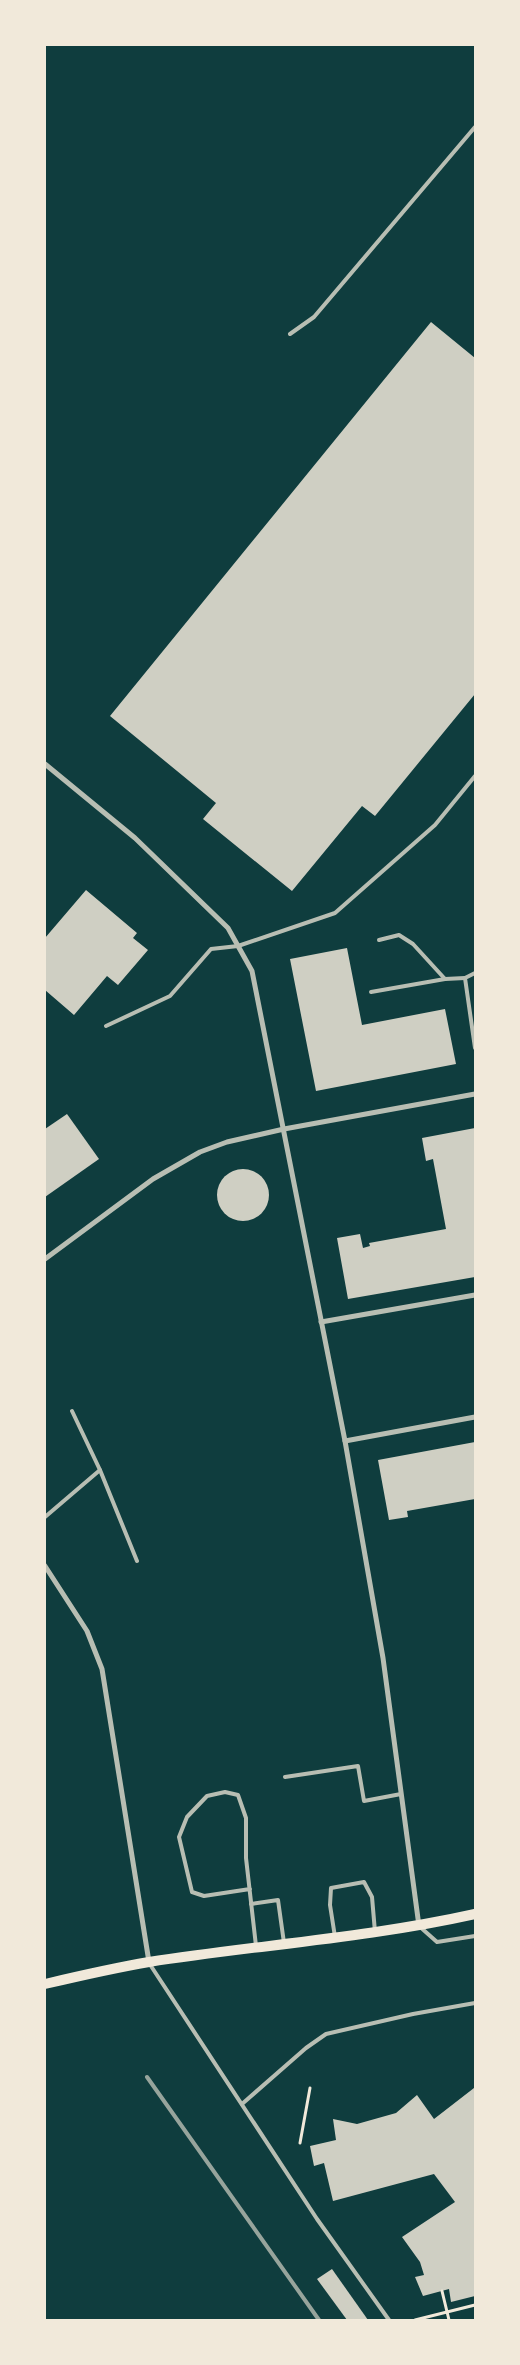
<svg xmlns="http://www.w3.org/2000/svg" width="520" height="2365" font-family="'Source Serif 4',serif">
	<style>
		.building { fill: #cfcfc3 }
		.lines { fill: none; stroke-linecap: round; stroke-linejoin: round }
		.path { stroke: #f1e9da; stroke-width: 3 }
		.service { stroke: #b8beb3; stroke-width: 4 }
		.minor { stroke: #b8beb3; stroke-width: 5 }
		.secondary { stroke: #f1e9da; stroke-width: 10 }
		.rail { stroke: #97a49c; stroke-width: 4 }
	</style>
	<rect width="100%" height="100%" fill="#0f3d3e"/>
	<g class="building">
		<path d="M 431,322 L 475,358 L 475,694 L 375,816 L 362,806 L 292,891 L 203,819 L 216,803 L 110,716 Z"/>
		<path d="M 86,890 L 137,933 L 133,938 L 148,950 L 118,985 L 107,976 L 74,1015 L 45,990 L 45,938 Z"/>
		<path d="M 347,948 L 362,1025 L 445,1009 L 456,1064 L 316,1091 L 290,959 Z"/>
		<path d="M 67,1114 L 99,1159 L 45,1197 L 45,1129 Z"/>
		<path d="M 475,1128 L 475,1277 L 348,1299 L 337,1238 L 360,1234 L 363,1248 L 370,1246 L 369,1243 L 446,1229 L 433,1159 L 426,1161 L 422,1138 Z"/>
		<circle cx="243" cy="1195" r="26"/>
		<path d="M 475,1442 L 475,1499 L 407,1511 L 408,1517 L 389,1520 L 378,1460 Z"/>
		<path d="M 474,2088 L 475,2296 L 451,2302 L 449,2289 L 423,2296 L 415,2277 L 424,2275 L 420,2262 L 402,2237 L 455,2202 L 434,2174 L 333,2201 L 324,2163 L 314,2166 L 310,2146 L 336,2140 L 333,2119 L 357,2124 L 396,2113 L 417,2095 L 434,2119 Z"/>
		<path d="M 332,2269 L 368,2320 L 347,2320 L 317,2279 Z"/>
	</g>
	<g class="lines">
		<g class="path">
			<path d="M 300,2143 L 310,2088"/>
			<path d="M 442,2291 L 449,2320"/>
			<path d="M 415,2320 L 475,2305"/>
		</g>
		<g class="service">
			<path d="M 290,334 L 314,317 L 475,127"/>
			<path d="M 379,940 L 399,935 L 413,944 L 445,979 L 465,978"/>
			<path d="M 475,973 L 465,978 L 475,1048"/>
			<path d="M 371,992 L 445,979"/>
			<path d="M 106,1026 L 170,996 L 211,949 L 238,946 L 335,913 L 435,825 L 475,776"/>
			<path d="M 72,1411 L 100,1470 L 137,1561"/>
			<path d="M 45,1517 L 100,1470"/>
			<path d="M 285,1777 L 358,1766 L 364,1801 L 401,1794"/>
			<path d="M 250,1889 L 204,1896 L 192,1892 L 179,1837 L 187,1817 L 207,1796 L 225,1792 L 238,1795 L 246,1818 L 246,1858 L 256,1946"/>
			<path d="M 251,1904 L 278,1900 L 284,1943"/>
			<path d="M 419,1926 L 437,1942 L 475,1936"/>
			<path d="M 335,1937 L 330,1905 L 331,1888 L 364,1882 L 372,1897 L 375,1932"/>
			<path d="M 149,1963 L 317,2219 L 389,2320"/>
			<path d="M 242,2104 L 306,2048 L 326,2034 L 413,2014 L 475,2003"/>
		</g>
		<g class="minor">
			<path d="M 45,764 L 135,838 L 228,928 L 252,971 L 345,1441 L 383,1658 L 419,1926"/>
			<path d="M 45,1259 L 153,1179 L 200,1152 L 227,1142 L 284,1129 L 475,1094"/>
			<path d="M 321,1322 L 475,1295"/>
			<path d="M 345,1441 L 475,1417"/>
			<path d="M 45,1566 L 87,1631 L 102,1669 L 149,1962"/>
		</g>
		<path class="secondary" d="M 45,1984 C 79,1976 114,1968 149,1962 C 258,1945 367,1938 475,1914"/>
		<path class="rail" d="M 147,2077 L 319,2320"/>
	</g>
	<rect width="520" height="2365" fill="none" stroke="#f1e9da" stroke-width="92"/>
</svg>
